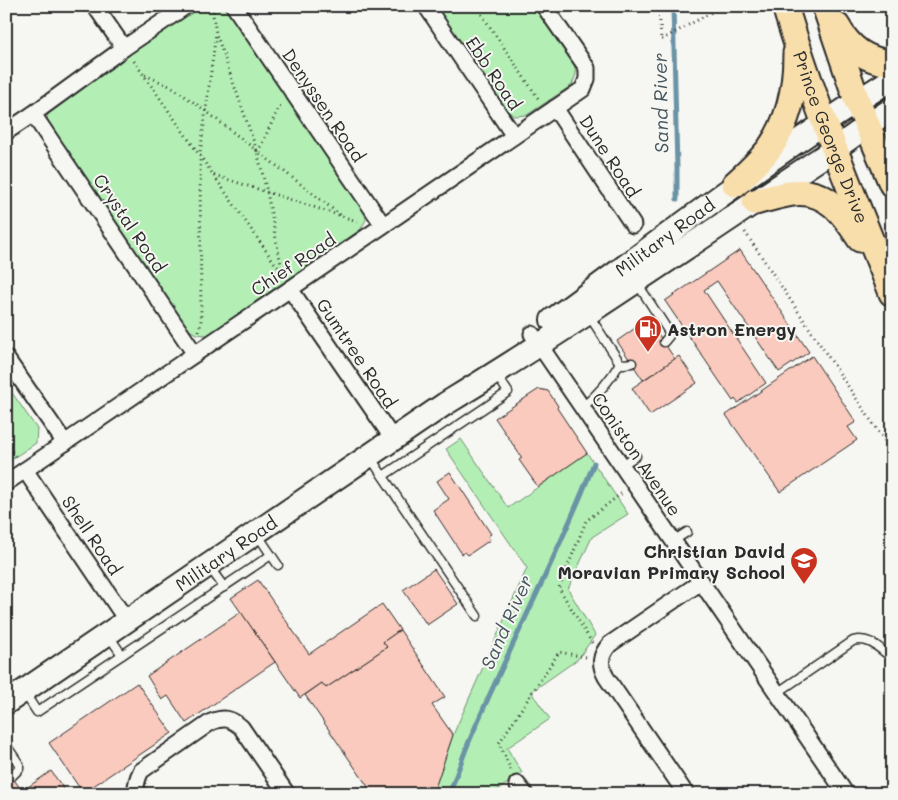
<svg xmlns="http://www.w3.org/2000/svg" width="898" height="800" font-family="Mali,sans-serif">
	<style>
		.green { fill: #b3efb4; stroke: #6f8d70 }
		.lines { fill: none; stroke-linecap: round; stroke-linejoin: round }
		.stream { stroke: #6b93a6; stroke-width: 5 }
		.building { fill: #f9cabd; stroke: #2b2b2b }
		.lane-casing { stroke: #2b2b2b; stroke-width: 11 }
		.street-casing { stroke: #2b2b2b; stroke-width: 19 }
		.secondary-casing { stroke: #2b2b2b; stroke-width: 26 }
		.primary-casing { stroke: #2b2b2b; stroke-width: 29 }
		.path { stroke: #2b2b2b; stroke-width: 3; stroke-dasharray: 1 4; stroke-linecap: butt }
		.lane { stroke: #f6f6f2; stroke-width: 8 }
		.street { stroke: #f6f6f2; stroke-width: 15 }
		.secondary { stroke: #f6f6f2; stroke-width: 22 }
		.primary { stroke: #f8deab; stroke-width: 25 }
		.labels { text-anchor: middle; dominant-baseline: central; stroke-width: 4; stroke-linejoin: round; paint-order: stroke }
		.street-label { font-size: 18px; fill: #2b2b2b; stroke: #f6f6f2 }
		.poi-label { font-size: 18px; font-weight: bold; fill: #2b2b2b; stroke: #f6f6f2; text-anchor: start }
		.water-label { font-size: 19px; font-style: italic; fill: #46565e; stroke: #f6f6f2 }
	</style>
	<rect width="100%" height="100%" fill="#f6f6f2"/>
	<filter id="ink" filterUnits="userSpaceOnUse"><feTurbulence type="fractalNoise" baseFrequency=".02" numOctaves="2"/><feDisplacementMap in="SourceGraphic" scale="10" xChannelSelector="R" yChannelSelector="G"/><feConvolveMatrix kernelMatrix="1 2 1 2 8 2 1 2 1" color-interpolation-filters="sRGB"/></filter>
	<g filter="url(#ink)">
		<g class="green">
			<path d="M 198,6 L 224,6 L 226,7 L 364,209 L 366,220 L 360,230 L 207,335 L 196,334 L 186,328 L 50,128 L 47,117 L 52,107 Z"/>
			<path d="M 434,6 L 535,6 L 574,63 L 576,74 L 572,85 L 527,115 L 514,116 L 502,107 Z"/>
			<path d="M 6,384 L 37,429 L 36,443 L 6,463 Z"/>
			<path d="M 461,439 L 508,508 L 587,453 L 628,514 L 592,537 L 568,589 L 595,635 L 578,659 L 531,692 L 550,719 L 507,748 L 522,773 L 492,794 L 433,794 L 453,735 L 527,568 L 446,449 Z"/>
		</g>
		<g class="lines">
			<g class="stream">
				<path d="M 673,6 L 677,169 L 677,199"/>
				<path d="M 449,794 C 457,775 463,755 471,737 C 510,645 558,556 594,463"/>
			</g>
		</g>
		<g class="building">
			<path d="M 740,250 L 809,352 L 779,372 L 717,281 L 704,290 L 766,383 L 738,403 L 735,399 L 733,401 L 665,301 Z"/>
			<path d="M 648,319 L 675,359 L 643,380 L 617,341 Z"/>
			<path d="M 679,356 L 697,383 L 650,415 L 632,388 Z"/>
			<path d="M 812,356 L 856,422 L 848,427 L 857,440 L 780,492 L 726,415 Z"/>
			<path d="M 539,389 L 548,391 L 558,406 L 557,408 L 587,453 L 538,487 L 519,460 L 522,458 L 495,418 Z"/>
			<path d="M 450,472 L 491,534 L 488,536 L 490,540 L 468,555 L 465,552 L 462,554 L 433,510 L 449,499 L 437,481 Z"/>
			<path d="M 434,569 L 458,604 L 427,625 L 403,590 Z"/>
			<path d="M 258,580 L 309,654 L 382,604 L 400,630 L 383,642 L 387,647 L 326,688 L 322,683 L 300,698 L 231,598 Z"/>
			<path d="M 241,612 L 275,662 L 186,723 L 168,696 L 162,700 L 147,676 Z"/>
			<path d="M 400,630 L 445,697 L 432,705 L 453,735 L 433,794 L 373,794 L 305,695 L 322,683 L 326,688 L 387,647 L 383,642 Z"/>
			<path d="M 137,683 L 172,733 L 83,793 L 49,743 Z"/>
			<path d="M 6,768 L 22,791 L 18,794 L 6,794 Z"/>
			<path d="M 51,771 L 66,792 L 64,794 L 18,794 Z"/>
		</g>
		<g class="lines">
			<defs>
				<g id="lane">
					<path d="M 637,283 L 669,332 L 669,336 L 664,342"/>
					<path d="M 588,314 L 620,363 L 624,364 L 632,363"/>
					<path d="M 582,408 C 598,394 610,381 620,363"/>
					<path d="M 370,457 L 477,616"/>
					<path d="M 622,465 L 636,456"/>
					<path d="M 383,476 L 508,392 L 496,374"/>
					<path d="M 257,534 L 278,565"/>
					<path d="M 673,541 L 687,532"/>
					<path d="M 210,568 L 224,587"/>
					<path d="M 109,636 L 122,655"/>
					<path d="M 24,692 L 37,712 L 271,555"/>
					<path d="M 777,693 L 853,641 C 869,636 880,649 892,658"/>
					<path d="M 6,745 L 19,764 L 19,769 L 12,776"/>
				</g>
				<g id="street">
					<path d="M 95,6 L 124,48"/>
					<path d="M 234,6 L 383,225"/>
					<path d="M 426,6 L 514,136"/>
					<path d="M 555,108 L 633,225"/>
					<path d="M 33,114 L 195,354"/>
					<path d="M 6,132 L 33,114 L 124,48 L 186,6"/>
					<path d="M 290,289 L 393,439"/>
					<path d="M 532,334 L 846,794"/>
					<path d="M 6,358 L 65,443"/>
					<path d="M 25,470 L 127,621"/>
					<path d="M 6,483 L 583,89 L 587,79 L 587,68 L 544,6"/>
					<path d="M 517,784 L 525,794"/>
					<path d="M 136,794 C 135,785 137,779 141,771 L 211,722 C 224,717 230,718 241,727 L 287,794"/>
					<path d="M 686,794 L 606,677 C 599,664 600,655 610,644 L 701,582"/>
				</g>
				<g id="secondary">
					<path id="s1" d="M 552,320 C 664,238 774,153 892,79"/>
					<path id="s2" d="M 6,703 L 445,404 C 578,323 706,234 836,148 C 855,135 873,121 892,109"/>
				</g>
				<g id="primary">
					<path id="s3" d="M 785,6 C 814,104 854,198 892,293"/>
					<path d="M 825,6 L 857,101 L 892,184"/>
					<path d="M 837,26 C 849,48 866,61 892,63"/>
					<path d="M 735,184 C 747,173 760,161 770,148 C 790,120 796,86 796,53"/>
					<path d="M 755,202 C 767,199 780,195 793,193 C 827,189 844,214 860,239"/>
				</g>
			</defs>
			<use href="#lane" class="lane-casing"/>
			<use href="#street" class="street-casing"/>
			<use href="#secondary" class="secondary-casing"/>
			<use href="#primary" class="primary-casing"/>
			<g class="path">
				<path d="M 214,6 L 213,15 L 216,33 L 257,151 L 267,192 L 282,270"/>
				<path d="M 476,6 L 540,101"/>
				<path d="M 659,6 L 661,40 L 723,6"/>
				<path d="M 134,61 L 283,275"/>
				<path d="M 145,75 L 172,87 L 206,111 L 257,151 L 298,182 L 343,217"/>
				<path d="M 257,151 L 261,146 L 279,107 L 283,105"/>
				<path d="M 214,175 L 360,222"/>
				<path d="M 745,232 L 892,452"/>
				<path d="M 199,331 L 201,322 L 200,155 L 216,33"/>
				<path d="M 6,443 L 17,459"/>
				<path d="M 592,643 L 559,588 L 586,521 L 622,493"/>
				<path d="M 511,770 L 499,743 L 559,652 L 586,657"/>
			</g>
			<use href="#lane" class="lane"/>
			<use href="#street" class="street"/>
			<use href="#secondary" class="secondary"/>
			<use href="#primary" class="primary"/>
		</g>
	</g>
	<defs>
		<symbol id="fuel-pin" viewBox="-11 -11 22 30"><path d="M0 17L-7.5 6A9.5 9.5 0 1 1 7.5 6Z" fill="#c8321e" stroke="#f6f6f2"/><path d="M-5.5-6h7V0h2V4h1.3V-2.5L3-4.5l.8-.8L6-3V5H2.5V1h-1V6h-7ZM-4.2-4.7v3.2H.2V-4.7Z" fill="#fff"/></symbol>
		<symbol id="school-pin" viewBox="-11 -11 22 30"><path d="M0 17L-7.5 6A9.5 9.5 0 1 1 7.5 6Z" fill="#c8321e" stroke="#f6f6f2"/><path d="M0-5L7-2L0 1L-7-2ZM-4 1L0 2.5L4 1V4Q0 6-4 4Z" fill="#fff"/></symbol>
	</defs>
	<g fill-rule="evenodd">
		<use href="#fuel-pin" x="632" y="313" width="32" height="43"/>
		<use href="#school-pin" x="788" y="545" width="32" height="43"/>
	</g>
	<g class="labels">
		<g class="street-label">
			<text transform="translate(494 73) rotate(56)">Ebb Road</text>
			<text transform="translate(324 105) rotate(56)">Denyssen Road</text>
			<text stroke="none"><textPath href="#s3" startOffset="139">Prince George Drive</textPath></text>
			<text transform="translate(610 156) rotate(57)">Dune Road</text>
			<text transform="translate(130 223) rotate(56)">Crystal Road</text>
			<text stroke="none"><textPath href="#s1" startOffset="140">Military Road</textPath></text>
			<text transform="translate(293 264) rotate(-34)">Chief Road</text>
			<text transform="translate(357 353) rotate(56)">Gumtree Road</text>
			<text transform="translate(637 454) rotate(56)">Coniston Avenue</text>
			<text transform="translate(92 535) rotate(56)">Shell Road</text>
			<text stroke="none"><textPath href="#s2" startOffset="266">Military Road</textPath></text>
		</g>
		<g class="poi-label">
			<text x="667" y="329">Astron Energy</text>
			<text x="785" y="551" text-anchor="end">Christian David<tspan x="785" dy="21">Moravian Primary School</tspan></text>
		</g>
		<g class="water-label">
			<text transform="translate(660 103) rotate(-91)">Sand River</text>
			<text transform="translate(506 622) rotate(-66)">Sand River</text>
		</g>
	</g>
	<rect width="898" height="800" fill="none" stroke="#f6f6f2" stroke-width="25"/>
	<rect x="12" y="12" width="873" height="775" fill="none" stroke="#2b2b2b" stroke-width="2" filter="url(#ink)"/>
</svg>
